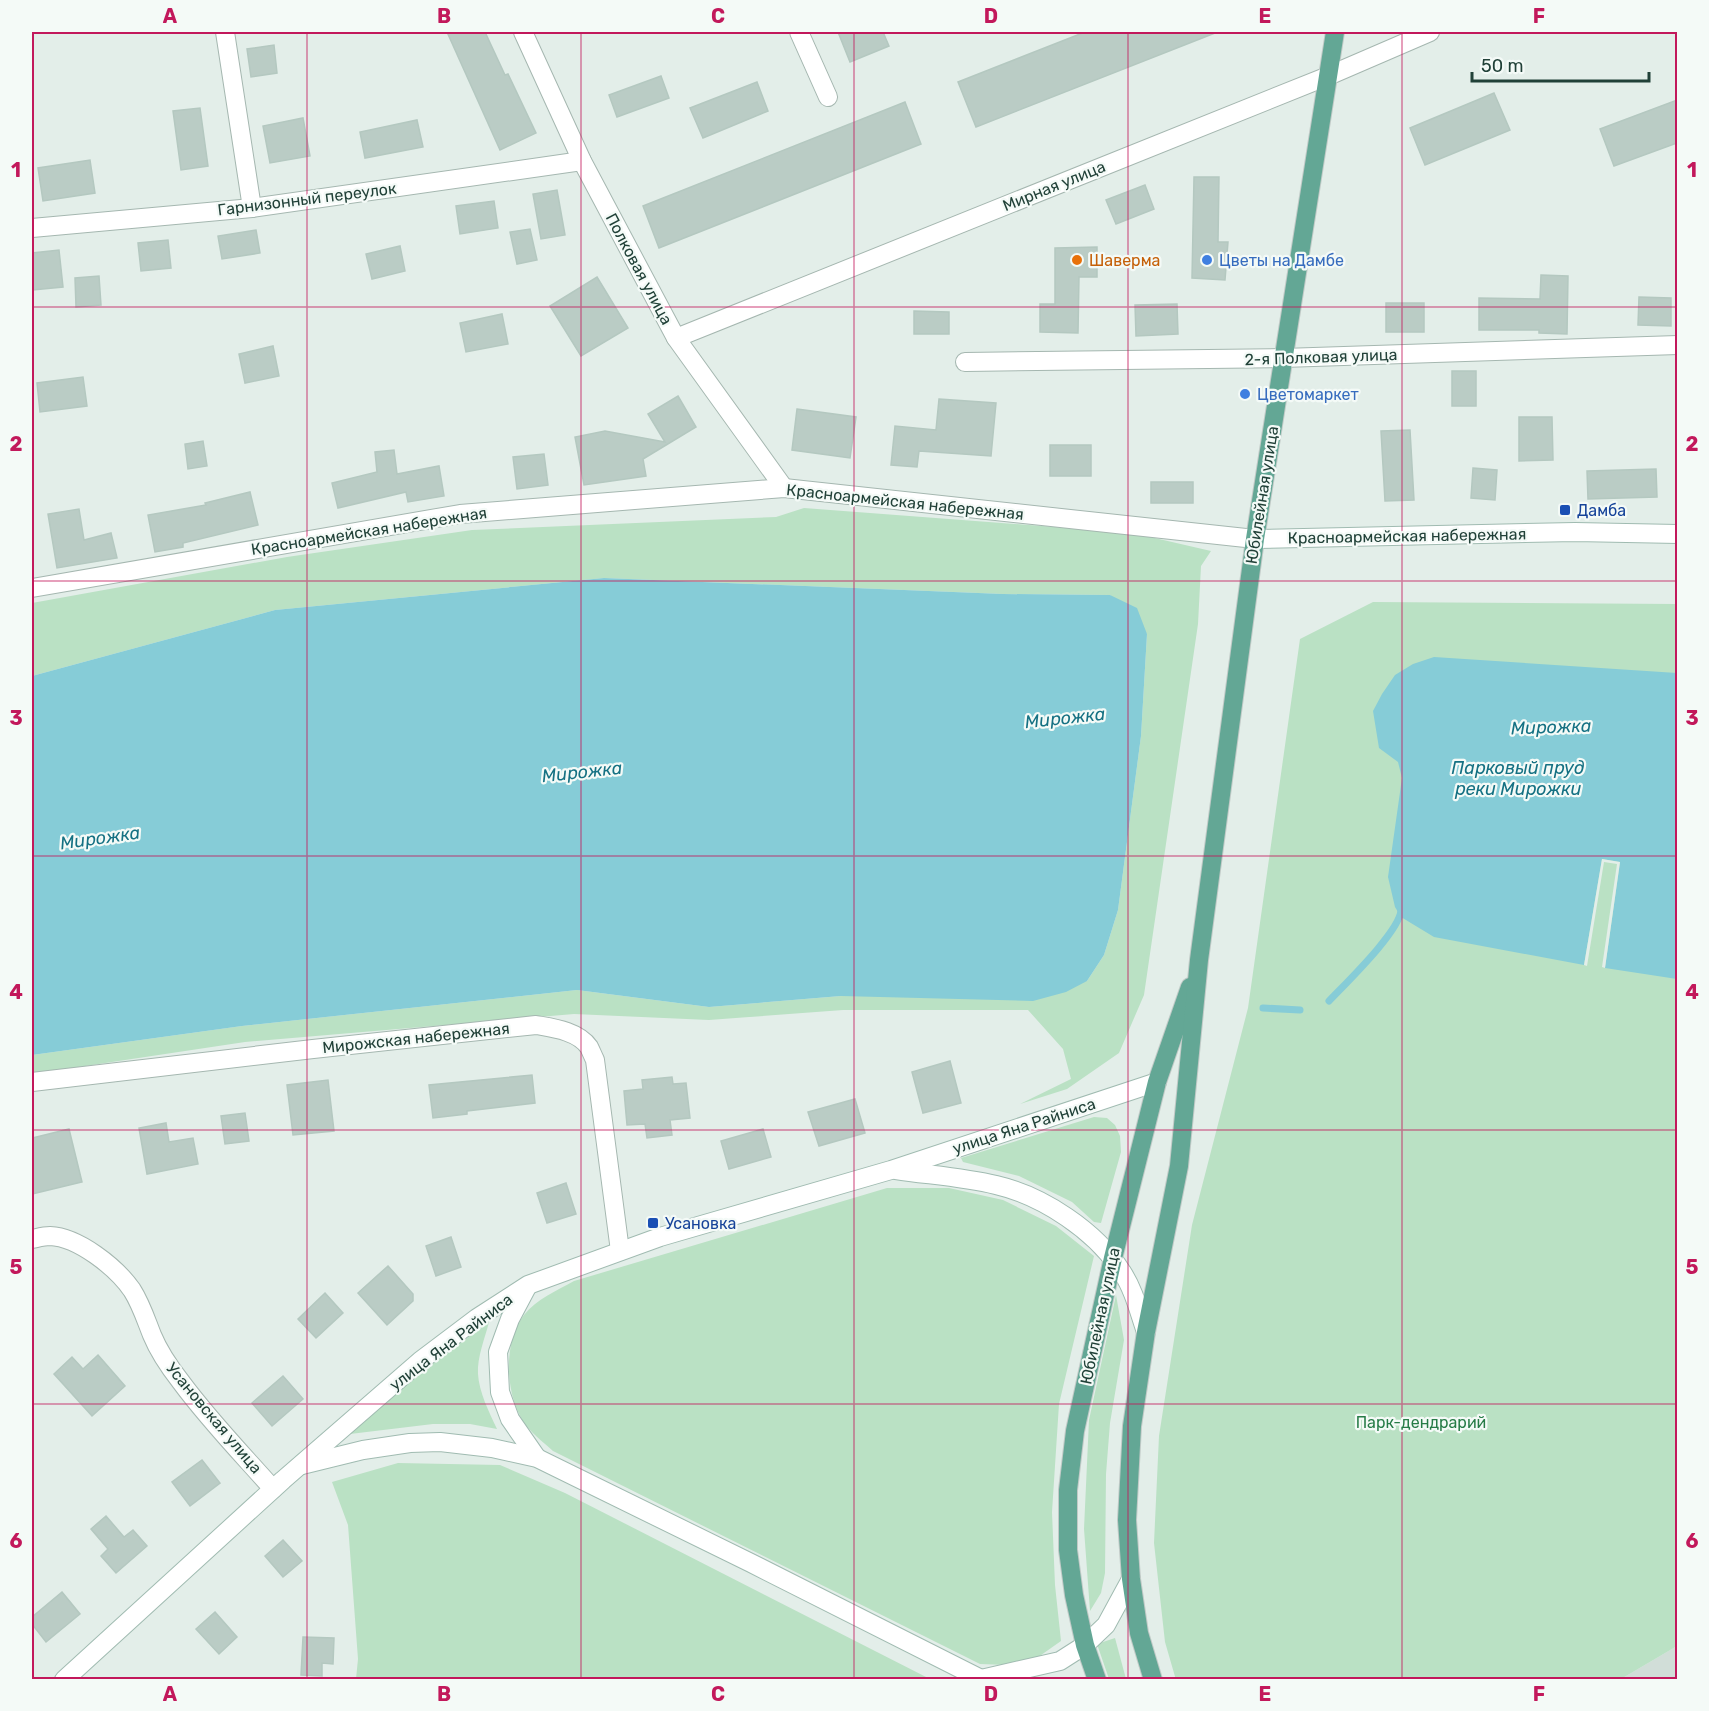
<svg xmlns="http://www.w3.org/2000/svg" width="1709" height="1711" font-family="Rubik,sans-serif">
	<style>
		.built { fill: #d1ded8 }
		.green { fill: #bae1c4 }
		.water { fill: #86ccd7 }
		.pier { fill: #e3eee9 }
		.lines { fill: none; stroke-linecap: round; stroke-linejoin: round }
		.stream { stroke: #86ccd7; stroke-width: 7 }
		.building { fill: #baccc5; stroke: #b4c8c0; stroke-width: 1.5 }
		.street-casing { stroke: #a5b7b0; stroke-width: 20 }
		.secondary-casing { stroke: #a0bbb1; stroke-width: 20 }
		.primary-casing { stroke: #c1cac7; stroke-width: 20 }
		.street { stroke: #fff; stroke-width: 18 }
		.secondary { stroke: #fff; stroke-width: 18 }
		.primary { stroke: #63a795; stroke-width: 18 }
		.grid { fill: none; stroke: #c2185b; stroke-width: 1.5; stroke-opacity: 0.55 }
		.food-dot { fill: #e8710a; stroke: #f4faf7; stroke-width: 2 }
		.shop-dot { fill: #3f7fe0; stroke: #f4faf7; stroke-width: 2 }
		.transit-dot { fill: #1a4fb4; stroke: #f4faf7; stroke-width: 2 }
		.labels { text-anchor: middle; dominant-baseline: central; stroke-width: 4.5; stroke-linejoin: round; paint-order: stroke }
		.street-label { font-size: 16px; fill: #214138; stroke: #f4faf7 }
		.food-label { font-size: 16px; fill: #c56008; stroke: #f4faf7; text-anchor: start }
		.shop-label { font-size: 16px; fill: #366cbe; stroke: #f4faf7; text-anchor: start }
		.transit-label { font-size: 16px; fill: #164399; stroke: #f4faf7; text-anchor: start }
		.park-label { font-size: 16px; fill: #277c47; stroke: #f4faf7 }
		.water-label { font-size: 18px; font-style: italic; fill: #157183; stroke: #f4faf7 }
		.neatline { fill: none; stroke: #c2185b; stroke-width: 2 }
		.grid-label { font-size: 20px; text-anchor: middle; font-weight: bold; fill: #c2185b }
	</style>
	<rect width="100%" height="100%" fill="#e3eee9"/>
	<path class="built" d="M 1677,1646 L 1677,1679 L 1621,1679 Z"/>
	<g class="green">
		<path d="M 804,508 L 1133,533 L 1211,551 L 1201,566 L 1198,624 L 1144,995 L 1119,1053 L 1067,1089 L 1020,1104 L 1071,1079 L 1063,1049 L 1028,1010 L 843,1010 L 709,1020 L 574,1014 L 245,1042 L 32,1074 L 32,1055 L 242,1026 L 577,990 L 709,1007 L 841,996 L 1087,981 L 1104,955 L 1118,910 L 1141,736 L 1147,634 L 1110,595 L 1003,594 L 604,578 L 275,610 L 32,676 L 32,603 L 287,557 L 472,530 L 776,517 Z"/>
		<path d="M 1373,602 L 1677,604 L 1677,1646 L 1621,1679 L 1176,1680 L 1165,1642 L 1154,1543 L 1159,1436 L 1192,1225 L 1248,1008 L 1300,639 Z"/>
		<path d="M 1094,1117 L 1107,1118 L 1115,1125 L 1120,1136 L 1121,1152 L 1101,1223 L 1094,1222 L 1072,1202 L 1019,1176 L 963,1162 L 961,1158 Z"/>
		<path d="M 887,1188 L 949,1188 L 1003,1200 L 1056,1226 L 1094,1256 L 1059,1404 L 1052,1512 L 1055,1585 L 1061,1641 L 1034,1660 L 1007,1665 L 980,1664 L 553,1451 C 543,1442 530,1432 523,1421 C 505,1393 503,1342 524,1315 C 537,1299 556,1291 574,1281 Z"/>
		<path d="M 1116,1295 L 1124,1340 L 1110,1423 L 1106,1474 L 1105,1573 L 1101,1593 L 1090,1611 L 1084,1529 L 1089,1420 Z"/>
		<path d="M 489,1322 C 485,1338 477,1357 478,1374 C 479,1392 489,1412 497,1429 L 470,1424 L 433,1424 L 350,1434 L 420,1372 Z"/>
		<path d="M 398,1463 L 500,1465 L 565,1493 L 930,1679 L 356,1679 L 358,1659 L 348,1525 L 332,1482 Z"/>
		<path d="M 1115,1638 L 1126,1679 L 1109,1679 L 1097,1644 Z"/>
	</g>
	<g class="water">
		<path d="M 604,578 L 1003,594 L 1110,595 L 1137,608 L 1147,634 L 1141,736 L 1118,910 L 1104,955 L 1087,981 L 1066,992 L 1033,1001 L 841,996 L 709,1007 L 577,990 L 242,1026 L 32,1055 L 32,676 L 275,610 Z"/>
		<path d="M 1434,657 L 1677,673 L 1677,979 L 1605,968 L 1620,862 L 1602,859 L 1584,965 L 1434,937 L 1401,917 L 1395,907 L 1388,877 L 1402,778 L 1398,762 L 1379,748 L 1373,711 L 1382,694 L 1395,675 L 1413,664 Z"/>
	</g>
	<path class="pier" d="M 1602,859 L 1620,862 L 1605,968 L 1602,967 L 1617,864 L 1604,862 L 1587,966 L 1584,965 Z"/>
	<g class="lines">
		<g class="stream">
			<path d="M 1329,1001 C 1346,983 1400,931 1401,910"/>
			<path d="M 1263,1008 L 1300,1010"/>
		</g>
	</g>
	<g class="building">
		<path d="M 447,32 L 485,32 L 505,75 L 508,74 L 536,133 L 500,150 Z"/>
		<path d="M 838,32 L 883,32 L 889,46 L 850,62 Z"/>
		<path d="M 1085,32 L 1215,33 L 976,127 L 958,82 Z"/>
		<path d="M 274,45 L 277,73 L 251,77 L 247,49 Z"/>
		<path d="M 661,76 L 669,98 L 617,117 L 609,95 Z"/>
		<path d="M 757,82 L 768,111 L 703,138 L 690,108 Z"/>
		<path d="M 1494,93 L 1510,130 L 1425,165 L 1410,128 Z"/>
		<path d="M 1677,100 L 1677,143 L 1614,166 L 1600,129 Z"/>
		<path d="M 905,102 L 921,144 L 659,248 L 643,206 Z"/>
		<path d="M 200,108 L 208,166 L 181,170 L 173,111 Z"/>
		<path d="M 303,118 L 310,156 L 270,163 L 263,126 Z"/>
		<path d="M 417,120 L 423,147 L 365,158 L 360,132 Z"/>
		<path d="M 90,160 L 95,193 L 43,201 L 38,168 Z"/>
		<path d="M 1194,177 L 1219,177 L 1218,242 L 1228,242 L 1225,280 L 1192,278 Z"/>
		<path d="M 1145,185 L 1154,209 L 1116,224 L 1106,200 Z"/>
		<path d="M 557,190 L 565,235 L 541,239 L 533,194 Z"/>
		<path d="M 494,201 L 498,228 L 460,234 L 456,206 Z"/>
		<path d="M 530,229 L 537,260 L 517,264 L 510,232 Z"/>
		<path d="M 256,230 L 260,253 L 222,259 L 218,236 Z"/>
		<path d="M 168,240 L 171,268 L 141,271 L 138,243 Z"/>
		<path d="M 400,246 L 405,271 L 372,279 L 366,254 Z"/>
		<path d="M 1097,247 L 1097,277 L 1079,277 L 1078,333 L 1040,332 L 1040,304 L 1055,304 L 1055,248 Z"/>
		<path d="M 59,250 L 63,287 L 33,290 L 32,253 Z"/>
		<path d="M 1541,275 L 1568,276 L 1567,334 L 1539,333 L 1539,330 L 1479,330 L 1479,298 L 1540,299 Z"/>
		<path d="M 99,276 L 101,305 L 76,307 L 75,278 Z"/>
		<path d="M 597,277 L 628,328 L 581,356 L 550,306 Z"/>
		<path d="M 1639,297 L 1671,298 L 1671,326 L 1638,325 Z"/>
		<rect x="1386" y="303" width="38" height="29"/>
		<path d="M 1177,304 L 1178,334 L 1136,336 L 1135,305 Z"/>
		<path d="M 914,311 L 949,312 L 949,334 L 914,334 Z"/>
		<path d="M 502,314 L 508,344 L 466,352 L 460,323 Z"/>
		<path d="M 273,346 L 279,376 L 245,383 L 239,354 Z"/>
		<rect x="1452" y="371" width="24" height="35"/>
		<path d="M 83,377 L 87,406 L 40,412 L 37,383 Z"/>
		<path d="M 678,396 L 696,427 L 643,459 L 646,476 L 584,485 L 575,437 L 605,431 L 665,442 L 648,414 Z"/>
		<path d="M 939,399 L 996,403 L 991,456 L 919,451 L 917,467 L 891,465 L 895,426 L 936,430 Z"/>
		<path d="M 797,409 L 856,417 L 850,458 L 792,450 Z"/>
		<path d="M 1519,417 L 1552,417 L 1553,460 L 1519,461 Z"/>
		<path d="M 1410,430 L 1414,500 L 1385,501 L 1381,431 Z"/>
		<path d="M 203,441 L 207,466 L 188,469 L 185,444 Z"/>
		<rect x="1050" y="445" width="41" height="31"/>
		<path d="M 394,450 L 397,474 L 439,466 L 444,496 L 408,502 L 406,492 L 338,508 L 332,483 L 377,472 L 375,452 Z"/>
		<path d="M 544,454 L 548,485 L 517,489 L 513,457 Z"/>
		<path d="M 1473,468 L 1497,470 L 1495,500 L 1471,498 Z"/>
		<path d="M 1656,469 L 1657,497 L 1588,499 L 1587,471 Z"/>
		<rect x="1151" y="482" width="42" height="21"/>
		<path d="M 250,492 L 258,525 L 183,543 L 183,547 L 155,552 L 148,515 L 206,505 L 205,503 Z"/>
		<path d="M 79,509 L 84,540 L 111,533 L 117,558 L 57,568 L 48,514 Z"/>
		<path d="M 950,1061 L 961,1103 L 923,1113 L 912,1072 Z"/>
		<path d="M 532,1075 L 535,1103 L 467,1111 L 467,1114 L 433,1118 L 429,1085 Z"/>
		<path d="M 672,1077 L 673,1084 L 686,1083 L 690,1118 L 670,1120 L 672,1135 L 647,1138 L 645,1124 L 627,1125 L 624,1091 L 643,1089 L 642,1080 Z"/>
		<path d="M 328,1080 L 334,1131 L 293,1135 L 287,1085 Z"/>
		<path d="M 855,1099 L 865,1133 L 819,1146 L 808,1112 Z"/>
		<path d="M 245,1113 L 249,1141 L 225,1144 L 221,1116 Z"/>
		<path d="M 166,1123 L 169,1142 L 193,1138 L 198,1164 L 147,1174 L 139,1128 Z"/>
		<path d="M 69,1129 L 82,1182 L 32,1194 L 32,1138 Z"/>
		<path d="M 763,1129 L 771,1157 L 729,1169 L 721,1141 Z"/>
		<path d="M 566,1183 L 576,1214 L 547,1223 L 537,1193 Z"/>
		<path d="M 451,1237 L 461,1267 L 436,1276 L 426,1246 Z"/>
		<path d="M 388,1266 L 413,1294 L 413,1301 L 387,1325 L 358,1293 Z"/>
		<path d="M 325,1293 L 343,1313 L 316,1338 L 298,1319 Z"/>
		<path d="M 98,1355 L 125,1386 L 92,1416 L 54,1374 L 72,1357 L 83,1369 Z"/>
		<path d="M 283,1376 L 303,1399 L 272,1426 L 252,1403 Z"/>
		<path d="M 202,1460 L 220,1483 L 190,1506 L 172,1482 Z"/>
		<path d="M 106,1516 L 124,1537 L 133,1530 L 147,1546 L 116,1573 L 101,1556 L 108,1549 L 91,1529 Z"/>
		<path d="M 283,1540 L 302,1561 L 283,1577 L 265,1556 Z"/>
		<path d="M 62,1592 L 80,1614 L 46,1642 L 32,1624 L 32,1617 Z"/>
		<path d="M 215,1612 L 237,1637 L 219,1654 L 196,1629 Z"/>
		<path d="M 303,1637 L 334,1638 L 333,1664 L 322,1663 L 322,1676 L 301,1675 Z"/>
	</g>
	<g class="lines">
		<defs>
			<g id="street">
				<path d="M 225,32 L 252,208"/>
				<path d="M 523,32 L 582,161 L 676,338 L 784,488"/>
				<path d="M 799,32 L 828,97"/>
				<path d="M 32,228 L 252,208 L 582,161"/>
				<path d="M 676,338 L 1328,76 L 1430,32"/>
				<path d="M 965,362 L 1283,358 L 1678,345"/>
				<path d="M 32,588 L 460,514 L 784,488 L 1255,539"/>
				<path d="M 32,1082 L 313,1049 L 536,1025 C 553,1028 578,1031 589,1047 C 591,1051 593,1056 595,1060 L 620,1251"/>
				<path d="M 32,1239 C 37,1238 44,1236 50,1236 C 78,1237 116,1267 132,1290 C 141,1304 146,1320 152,1335 C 159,1352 170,1368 181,1382 C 209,1420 242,1454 273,1489"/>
			</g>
			<g id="secondary">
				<path d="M 1255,539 L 1575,532 L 1678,534"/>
				<path d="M 896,1170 C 929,1175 963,1177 996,1185 C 1043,1196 1096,1231 1122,1272 C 1134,1290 1139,1312 1146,1332"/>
				<path d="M 527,1287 L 510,1319 L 498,1352 L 500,1392 L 510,1419 L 537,1458"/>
				<path d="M 302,1465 L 363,1450 L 410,1443 L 440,1442 L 492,1448 L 537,1458 L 751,1563 L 983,1680"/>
				<path d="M 981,1679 L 1060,1661 L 1085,1645 L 1106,1625 L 1131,1579"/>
				<path d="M 64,1680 L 283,1480 L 420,1361 L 477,1318 L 528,1285 L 660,1237 L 891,1170 L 1157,1082"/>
			</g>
			<g id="primary">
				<path d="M 1097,1680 L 1085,1645 L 1074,1595 L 1068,1550 L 1068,1490 L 1075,1431 L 1113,1258 L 1157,1082 L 1190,987"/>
				<path d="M 1153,1680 L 1139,1633 L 1131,1579 L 1127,1520 L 1132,1426 L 1146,1332 L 1179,1166 L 1199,960 L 1255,539 L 1335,32"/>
			</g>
		</defs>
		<use href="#street" class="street-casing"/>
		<use href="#secondary" class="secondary-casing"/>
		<use href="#primary" class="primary-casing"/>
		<use href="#street" class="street"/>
		<use href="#secondary" class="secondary"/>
		<use href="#primary" class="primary"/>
	</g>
	<path class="grid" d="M 307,32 L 307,1680M 581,32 L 581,1680M 854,32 L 854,1680M 1128,32 L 1128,1680M 1402,32 L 1402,1680M 32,307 L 1678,307M 32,581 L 1678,581M 32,856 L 1678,856M 32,1130 L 1678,1130M 32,1404 L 1678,1404"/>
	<circle class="food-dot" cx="1077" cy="260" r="6"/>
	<g class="shop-dot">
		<circle cx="1207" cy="260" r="6"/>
		<circle cx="1245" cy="394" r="6"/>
	</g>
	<g class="transit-dot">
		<rect x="1559" y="504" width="12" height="12" rx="3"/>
		<rect x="647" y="1217" width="12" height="12" rx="3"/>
	</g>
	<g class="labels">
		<g class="street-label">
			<text transform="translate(1054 186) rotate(-22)">Мирная улица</text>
			<text transform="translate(307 199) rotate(-7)">Гарнизонный переулок</text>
			<text transform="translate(639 269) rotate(62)">Полковая улица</text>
			<text transform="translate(1321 357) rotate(-2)">2-я Полковая улица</text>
			<text transform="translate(1262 495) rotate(-81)">Юбилейная улица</text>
			<text transform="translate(905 502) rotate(6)">Красноармейская набережная</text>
			<text transform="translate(369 531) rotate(-9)">Красноармейская набережная</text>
			<text transform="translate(1407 536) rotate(-1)">Красноармейская набережная</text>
			<text transform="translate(416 1038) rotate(-6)">Мирожская набережная</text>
			<text transform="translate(1024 1126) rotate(-18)">улица Яна Райниса</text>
			<text transform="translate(1100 1316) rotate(-78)">Юбилейная улица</text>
			<text transform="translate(451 1342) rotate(-37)">улица Яна Райниса</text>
			<text transform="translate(214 1418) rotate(50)">Усановская улица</text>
		</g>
		<g class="food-label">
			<text x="1089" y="260">Шаверма</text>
		</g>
		<g class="shop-label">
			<text x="1219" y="260">Цветы на Дамбе</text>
			<text x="1257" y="394">Цветомаркет</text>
		</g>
		<g class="transit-label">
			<text x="1577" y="510">Дамба</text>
			<text x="665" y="1223">Усановка</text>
		</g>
		<g class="park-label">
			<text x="1421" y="1422">Парк-дендрарий</text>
		</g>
		<g class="water-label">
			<text transform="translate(1065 718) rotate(-6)">Мирожка</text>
			<text transform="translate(1551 727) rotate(-2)">Мирожка</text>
			<text x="1518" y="768">Парковый пруд<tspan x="1518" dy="21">реки Мирожки</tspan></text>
			<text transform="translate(582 772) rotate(-6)">Мирожка</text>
			<text transform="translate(100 838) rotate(-8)">Мирожка</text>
		</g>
	</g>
	<rect width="1709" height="1711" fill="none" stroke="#f4faf7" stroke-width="66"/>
	<path d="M1472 72v9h177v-9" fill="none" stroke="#214138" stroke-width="3"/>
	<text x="1481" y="72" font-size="18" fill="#214138" stroke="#f4faf7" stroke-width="4.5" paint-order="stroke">50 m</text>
	<rect x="33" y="33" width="1643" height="1645" class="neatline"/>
	<g class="grid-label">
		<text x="170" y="23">A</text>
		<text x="444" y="23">B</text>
		<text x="718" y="23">C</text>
		<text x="991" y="23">D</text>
		<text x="1265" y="23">E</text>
		<text x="1539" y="23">F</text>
		<text x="16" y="177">1</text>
		<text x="1692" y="177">1</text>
		<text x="16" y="451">2</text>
		<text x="1692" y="451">2</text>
		<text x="16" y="725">3</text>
		<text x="1692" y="725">3</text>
		<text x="16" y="999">4</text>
		<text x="1692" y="999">4</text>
		<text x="16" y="1274">5</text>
		<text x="1692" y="1274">5</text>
		<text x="16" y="1548">6</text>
		<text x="1692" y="1548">6</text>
		<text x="170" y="1701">A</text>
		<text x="444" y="1701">B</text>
		<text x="718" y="1701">C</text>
		<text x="991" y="1701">D</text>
		<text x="1265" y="1701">E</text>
		<text x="1539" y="1701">F</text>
	</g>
</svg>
